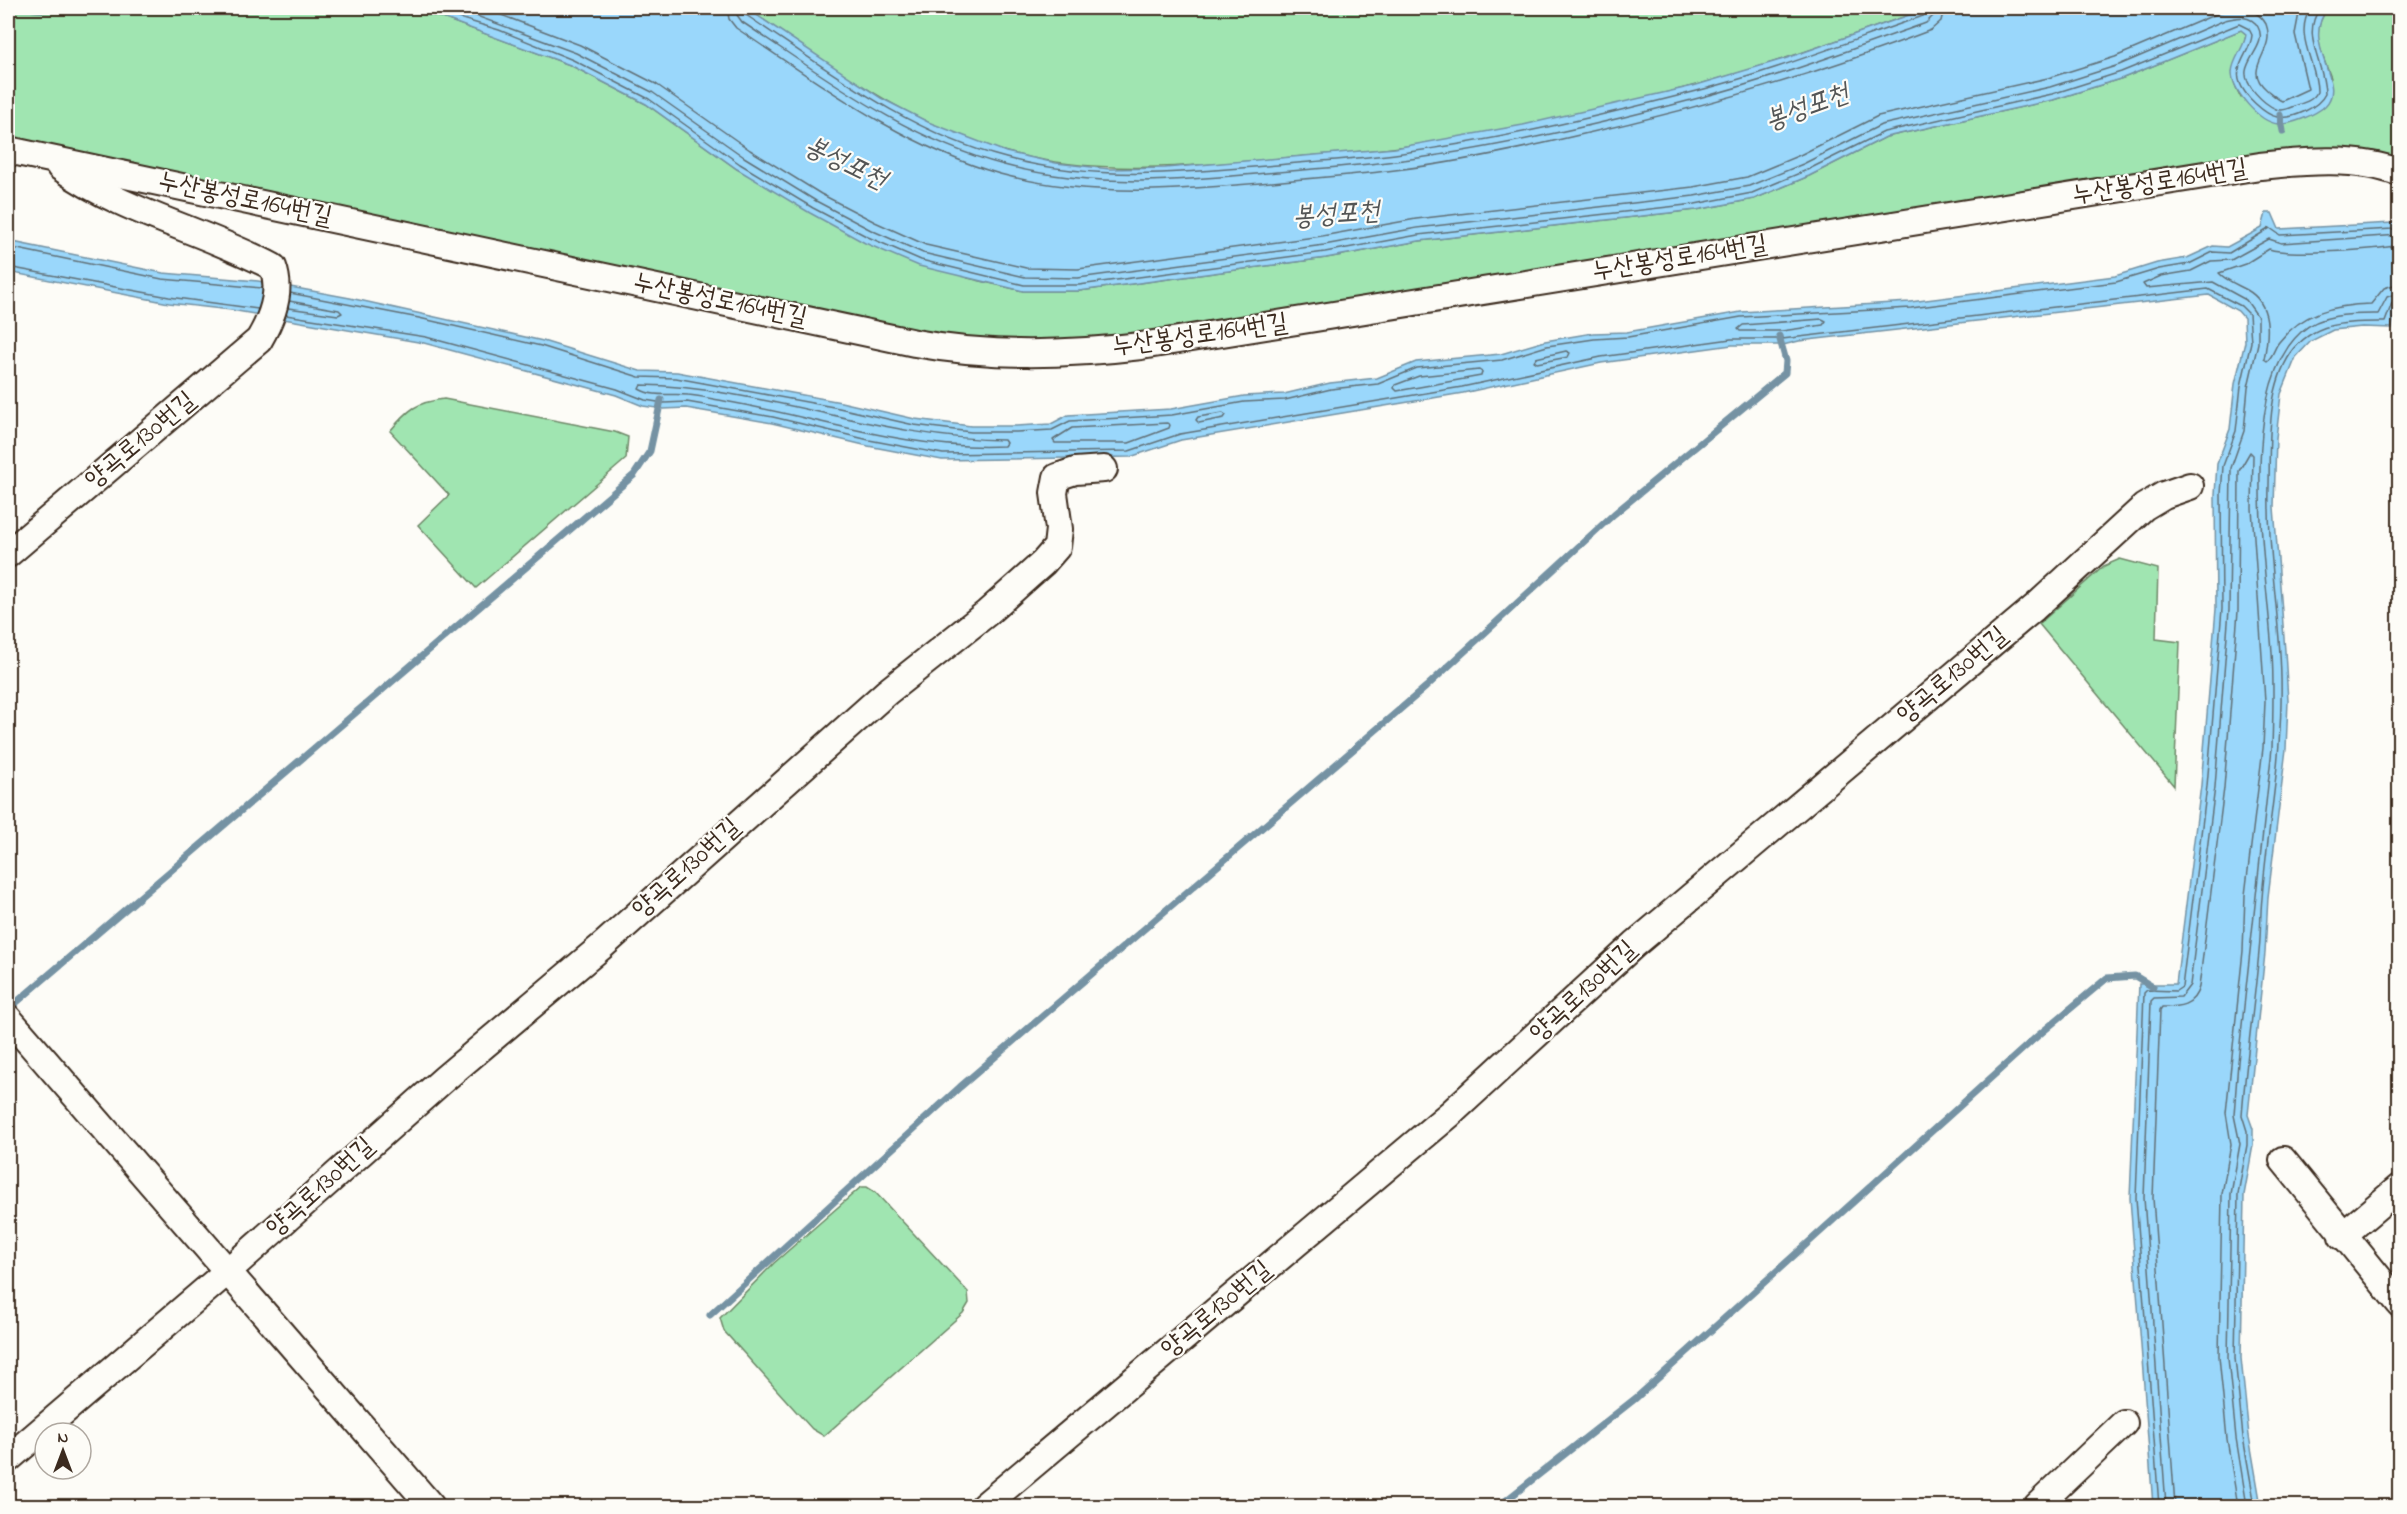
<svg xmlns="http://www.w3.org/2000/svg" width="2407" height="1514" font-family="'Indie Flower','Poor Story',sans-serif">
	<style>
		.green { fill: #a0e5b1; stroke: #6e8868; stroke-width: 1.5 }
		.water { fill: #9ad7fb; stroke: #7492a3; stroke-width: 1.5 }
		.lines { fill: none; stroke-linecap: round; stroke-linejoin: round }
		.shore { stroke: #616f76; stroke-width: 1.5 }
		.stream { stroke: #7492a3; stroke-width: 7 }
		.minor-casing { stroke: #3b2a1e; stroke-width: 30 }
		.minor { stroke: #fdfcf7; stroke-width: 26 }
		.labels { text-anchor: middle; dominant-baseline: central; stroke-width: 4.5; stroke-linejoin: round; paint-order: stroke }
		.street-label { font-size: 26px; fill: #3b2a1e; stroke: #fdfcf7 }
		.water-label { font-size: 27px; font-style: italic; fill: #535555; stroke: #fdfcf7 }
	</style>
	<rect width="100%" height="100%" fill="#fdfcf7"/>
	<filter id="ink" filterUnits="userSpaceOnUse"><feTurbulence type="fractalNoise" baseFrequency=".0167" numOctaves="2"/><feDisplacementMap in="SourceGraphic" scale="12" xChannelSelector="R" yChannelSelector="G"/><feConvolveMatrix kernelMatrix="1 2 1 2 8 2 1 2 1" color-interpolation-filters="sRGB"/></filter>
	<g filter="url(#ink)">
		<g class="green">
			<path d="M 123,8 L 398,8 L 440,17 L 570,65 L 646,104 L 737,169 L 968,278 L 1023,291 L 1079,291 L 1326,258 L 1419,241 L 1696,210 L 1754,199 L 1809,176 L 1886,137 L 2053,100 L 2123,78 L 2241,30 L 2246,34 C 2244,63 2221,61 2241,98 L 2331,78 C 2321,51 2309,33 2328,8 L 2399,8 L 2399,163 L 2375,156 L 1119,341 L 969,343 L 8,140 L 8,10 L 44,12 Z"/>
			<path d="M 746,8 L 1929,8 C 1851,35 1773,65 1692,86 C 1596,111 1490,137 1392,148 C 1353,153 1313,155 1274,159 C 1184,167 1095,176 1007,152 C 909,126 828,63 746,8 Z"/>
			<path d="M 444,399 L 615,432 L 628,437 L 626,459 L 476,588 L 418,525 L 449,495 L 390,431 C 408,410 416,402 444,399 Z"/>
			<path d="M 2120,559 L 2158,569 L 2156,639 L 2180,642 L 2174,786 L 2039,624 L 2104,566 Z"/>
			<path d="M 861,1187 L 867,1187 L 875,1192 L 968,1292 L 969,1303 L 963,1313 L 824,1436 L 812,1429 L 724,1331 L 720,1318 L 774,1263 Z"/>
		</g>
		<g class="water">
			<path d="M 8,8 L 123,8 L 44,12 L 8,10 Z"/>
			<path d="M 398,8 L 746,8 L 881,98 L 928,122 L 1006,152 L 1056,163 L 1110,169 L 1165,168 L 1395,148 L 1523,125 L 1693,86 L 1787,58 L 1929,8 L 2328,8 C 2299,44 2349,83 2325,106 C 2315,115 2291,125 2278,124 C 2259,122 2232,91 2232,72 C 2233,58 2245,47 2246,34 L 2241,30 L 2123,78 L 2053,100 L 1886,137 L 1809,176 L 1754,199 L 1696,210 L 1419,241 L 1326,258 L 1079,291 L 1023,291 L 919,266 L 865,243 L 810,213 L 737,169 L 646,104 L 570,65 L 440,17 Z"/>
			<path d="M 2266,213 L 2272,213 L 2279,229 L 2393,223 L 2399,219 L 2399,301 L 2394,311 L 2392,328 L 2362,327 L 2333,330 L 2311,341 L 2296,357 L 2281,394 L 2276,438 L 2274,507 L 2285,651 L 2288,701 L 2286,749 L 2268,897 L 2265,953 L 2248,1115 L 2253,1129 L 2253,1145 L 2244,1195 L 2241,1358 L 2249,1436 L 2261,1506 L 2153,1506 L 2130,1198 L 2139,984 L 2176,984 L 2201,785 L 2216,609 L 2215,494 L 2217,464 L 2230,429 L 2235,384 L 2245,342 L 2244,318 L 2238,311 L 2209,295 L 1799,341 L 1783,345 L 1732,345 L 1601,363 L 1463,393 L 1181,440 L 1130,457 L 942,460 L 868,446 L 772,423 L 686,408 L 664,409 L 643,406 L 616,395 L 424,343 L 231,310 L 169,303 L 8,272 L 8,241 L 163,273 L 258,281 L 350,298 L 543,341 L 640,371 L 677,372 L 841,402 L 915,419 L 971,426 L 1016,426 L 1051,424 L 1068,415 L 1171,409 L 1244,396 L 1284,394 L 1330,383 L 1377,378 L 1416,362 L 1501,354 L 1545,341 L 1593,333 L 1627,332 L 1741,312 L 1910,302 L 2115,276 L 2157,263 L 2187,258 L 2213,246 L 2227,247 L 2262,228 Z"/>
		</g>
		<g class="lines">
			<g class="shore">
				<path d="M 426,8 L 499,30 L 573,60 L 649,99 L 740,164 L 813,208 L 868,237 L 921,260 L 1024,285 L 1079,285 L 1325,252 L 1418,235 L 1695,204 L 1752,193 L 1807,170 L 1884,132 L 2052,94 L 2121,72 L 2239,24 L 2249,29 L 2252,35 C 2251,52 2233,65 2240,83 C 2244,95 2265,115 2277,117 C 2292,120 2319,107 2325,94 C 2325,63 2300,36 2320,8"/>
				<path d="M 455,8 L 576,53 L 652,92 L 744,157 L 816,201 L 871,230 L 923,253 L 1025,277 L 1078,278 L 1324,245 L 1417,228 L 1694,196 L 1749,186 L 1803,164 L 1881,125 L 2050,87 L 2119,65 L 2225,20 C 2236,17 2251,14 2258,27 C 2267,43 2248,56 2246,71 C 2244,85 2264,104 2276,109 C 2282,112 2289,108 2294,106 C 2303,103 2313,101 2317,92 C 2318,64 2292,35 2311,8"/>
				<path d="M 483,8 L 580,45 L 656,84 L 750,150 L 821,194 L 875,222 L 926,245 L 974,256 L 1026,268 L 1078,269 L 1322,236 L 1416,219 L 1693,187 L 1747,177 L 1800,155 L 1878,116 L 2048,78 L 2115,57 L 2221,12 C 2239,6 2256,7 2266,24 C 2277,53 2240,67 2267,90 C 2272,94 2277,99 2282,101 L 2308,89 L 2295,34 L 2300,8"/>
				<path d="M 727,8 L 729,19 L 736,28 C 820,84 902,146 1000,174 C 1093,199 1188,190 1282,181 C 1320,177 1358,175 1395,170 C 1455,163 1516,150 1575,136 C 1697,109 1815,75 1931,30 L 1941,21 L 1944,8"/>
				<path d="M 736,8 L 737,15 L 742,22 C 825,77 906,139 1004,165 C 1094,189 1185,181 1277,172 C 1316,169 1356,166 1395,161 C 1495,149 1597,125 1695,99 C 1773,79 1849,50 1926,23 L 1933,16 L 1935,8"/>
				<path d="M 743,8 L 746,15 C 828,70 909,133 1006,158 C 1096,182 1186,173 1278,165 C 1317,161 1356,159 1395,154 C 1495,141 1596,117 1693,92 C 1772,72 1847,42 1923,16 L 1928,8"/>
				<path d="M 2400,245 C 2375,250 2290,256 2269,249 L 2245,264 L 2219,273 C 2225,280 2238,285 2247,290 C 2272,304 2269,334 2264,359 L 2267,361 C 2273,357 2274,348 2279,342 C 2303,312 2334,305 2371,304 L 2384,288 L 2400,283"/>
				<path d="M 8,247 L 162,279 L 262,288"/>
				<path d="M 8,267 L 169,297 L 258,309"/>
				<path d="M 290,293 L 419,318 L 541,346 L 639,377 L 676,378 L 839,408 L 914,425 L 971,432 L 1016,432 L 1052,430 L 1070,421 L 1172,415 L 1244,402 L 1285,400 L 1331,389 L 1378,384 L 1417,368 L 1502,360 L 1547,346 L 1594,339 L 1628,337 L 1741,317 L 1911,308 L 2116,282 L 2159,269 L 2189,264 L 2213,252 L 2229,253 L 2270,228 L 2280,235 L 2393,229 L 2400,226"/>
				<path d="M 288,308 L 338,315 L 342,313 L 339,310 L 289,301"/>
				<path d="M 286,315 L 426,337 L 617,389 L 645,400 L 664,403 L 687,402 L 773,417 L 869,440 L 943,454 L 1129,451 L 1180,434 L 1462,387 L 1601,357 L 1731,339 L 1782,339 L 2208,289 L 2241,306 L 2249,314 L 2251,342 L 2241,386 L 2236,431 L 2223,466 L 2221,494 L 2222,609 L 2207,786 L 2182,987 L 2176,991 L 2147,990 L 2144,993 L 2136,1198 L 2159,1506"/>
				<path d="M 1822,319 L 1826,321 L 1823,325 L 1782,331 L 1740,331 L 1738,329 L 1743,325 Z"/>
				<path d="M 1566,351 L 1570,353 L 1568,357 L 1537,363 L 1534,361 L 1536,358 Z"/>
				<path d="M 1479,370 L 1482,372 L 1481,376 L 1397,391 L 1394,388 L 1395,385 L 1419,376 Z"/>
				<path d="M 641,385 C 764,387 881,439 1004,440 L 1006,443 L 1004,446 C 908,451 817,417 724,401 C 712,399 700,396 688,395 C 671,393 654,398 639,389 Z"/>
				<path d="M 1223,413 L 1226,415 L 1224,418 L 1199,423 L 1196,420 L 1198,417 Z"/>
				<path d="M 1167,423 L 1170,425 L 1169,428 L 1129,443 L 1055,443 L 1053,440 L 1072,428 Z"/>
				<path d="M 2166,1506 L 2144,1198 L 2151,1001 L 2154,998 L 2181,997 L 2190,985 L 2215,787 L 2229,610 L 2231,468 L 2244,431 L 2248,387 L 2258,343 L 2258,317 L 2246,300 L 2213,282 L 2146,288 L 2143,284 L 2161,276 L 2191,271 L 2211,261 L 2231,260 L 2269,239 L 2281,243 L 2400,235"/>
				<path d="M 2175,1506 L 2153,1198 L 2160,1010 L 2162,1007 C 2179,1007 2194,1006 2199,987 L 2224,788 L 2238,611 L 2239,471 L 2250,452 L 2253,455 L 2252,508 L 2265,701 L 2263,748 L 2245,895 L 2243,951 L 2226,1113 L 2231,1144 L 2222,1194 L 2219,1356 L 2227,1439 L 2238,1506"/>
				<path d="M 2247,1506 L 2236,1438 L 2228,1358 L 2231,1194 L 2240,1144 L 2234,1115 L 2238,1062 L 2272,748 C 2273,716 2274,685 2272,653 C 2267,571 2235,392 2301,332 C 2321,313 2353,314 2378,314 L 2387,297 L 2400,292"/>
				<path d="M 2255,1506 L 2243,1437 L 2235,1358 L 2238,1194 L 2247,1145 L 2247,1131 L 2242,1115 C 2246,1060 2254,1006 2259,952 C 2261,934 2260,916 2262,898 C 2267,833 2280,769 2281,703 C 2283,631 2267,559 2269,486 C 2270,444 2266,390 2291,353 C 2314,320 2350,322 2385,322 L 2392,303 L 2400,300"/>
			</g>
			<g class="stream">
				<path d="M 2280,115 L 2283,131"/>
				<path d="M 11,1007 L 634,475 L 650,451 L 661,400"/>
				<path d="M 710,1315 L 960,1087 L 1426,687 L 1614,514 L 1785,373 L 1786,361 L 1779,336"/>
				<path d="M 1499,1506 L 1636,1398 L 2034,1039 L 2107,978 L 2135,976 L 2153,987"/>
			</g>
			<defs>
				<g id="minor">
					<path d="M 8,150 L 915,343 C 991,357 1065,355 1141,346 L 2260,166 C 2304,161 2358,156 2400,173"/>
					<path d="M 8,554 L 259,340 C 272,318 282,291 273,267 C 204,230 124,213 60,167"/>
					<path d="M 8,1018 L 431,1506"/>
					<path d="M 2283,1160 L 2400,1304"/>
					<path d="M 2342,1236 L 2400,1187"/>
					<path d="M 8,1459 L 229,1270 L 444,1079 L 601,947 L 887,692 L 987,613 L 1043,563 L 1057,547 L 1059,529 L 1054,493 L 1057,477 L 1075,471 L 1104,469"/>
					<path d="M 984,1506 L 1450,1114 L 1635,944 L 2034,608 L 2144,507 L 2164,495 L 2190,486"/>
					<path d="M 2037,1506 L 2124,1423"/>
				</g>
			</defs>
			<use href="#minor" class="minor-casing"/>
			<use href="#minor" class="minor"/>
		</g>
	</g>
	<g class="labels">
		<g class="street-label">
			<text transform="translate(2160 183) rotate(-9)">누산봉성로164번길</text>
			<text transform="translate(245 200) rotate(12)">누산봉성로164번길</text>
			<text transform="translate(1680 259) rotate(-9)">누산봉성로164번길</text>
			<text transform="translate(720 301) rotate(12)">누산봉성로164번길</text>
			<text transform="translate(1200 336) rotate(-8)">누산봉성로164번길</text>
			<text transform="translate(141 441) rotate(-40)">양곡로130번길</text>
			<text transform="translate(1953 676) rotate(-40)">양곡로130번길</text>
			<text transform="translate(687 869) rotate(-42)">양곡로130번길</text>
			<text transform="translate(1584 992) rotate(-43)">양곡로130번길</text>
			<text transform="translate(321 1188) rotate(-42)">양곡로130번길</text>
			<text transform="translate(1217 1310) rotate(-40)">양곡로130번길</text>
		</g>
		<g class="water-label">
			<text transform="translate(1807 108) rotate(-20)">봉성포천</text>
			<text transform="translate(845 164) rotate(26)">봉성포천</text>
			<text transform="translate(1336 215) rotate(-4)">봉성포천</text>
		</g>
	</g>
	<rect width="2407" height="1514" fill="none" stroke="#fdfcf7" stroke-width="30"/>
	<rect x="15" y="15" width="2377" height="1484" fill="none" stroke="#3b2a1e" stroke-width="2" filter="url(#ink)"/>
	<g transform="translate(63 1451)"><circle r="28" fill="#fdfcf7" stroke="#afa8a0" stroke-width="1.5"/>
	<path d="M0-4.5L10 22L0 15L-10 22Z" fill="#3b2a1e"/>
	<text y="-9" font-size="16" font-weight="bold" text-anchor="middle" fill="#3b2a1e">N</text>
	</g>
</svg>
